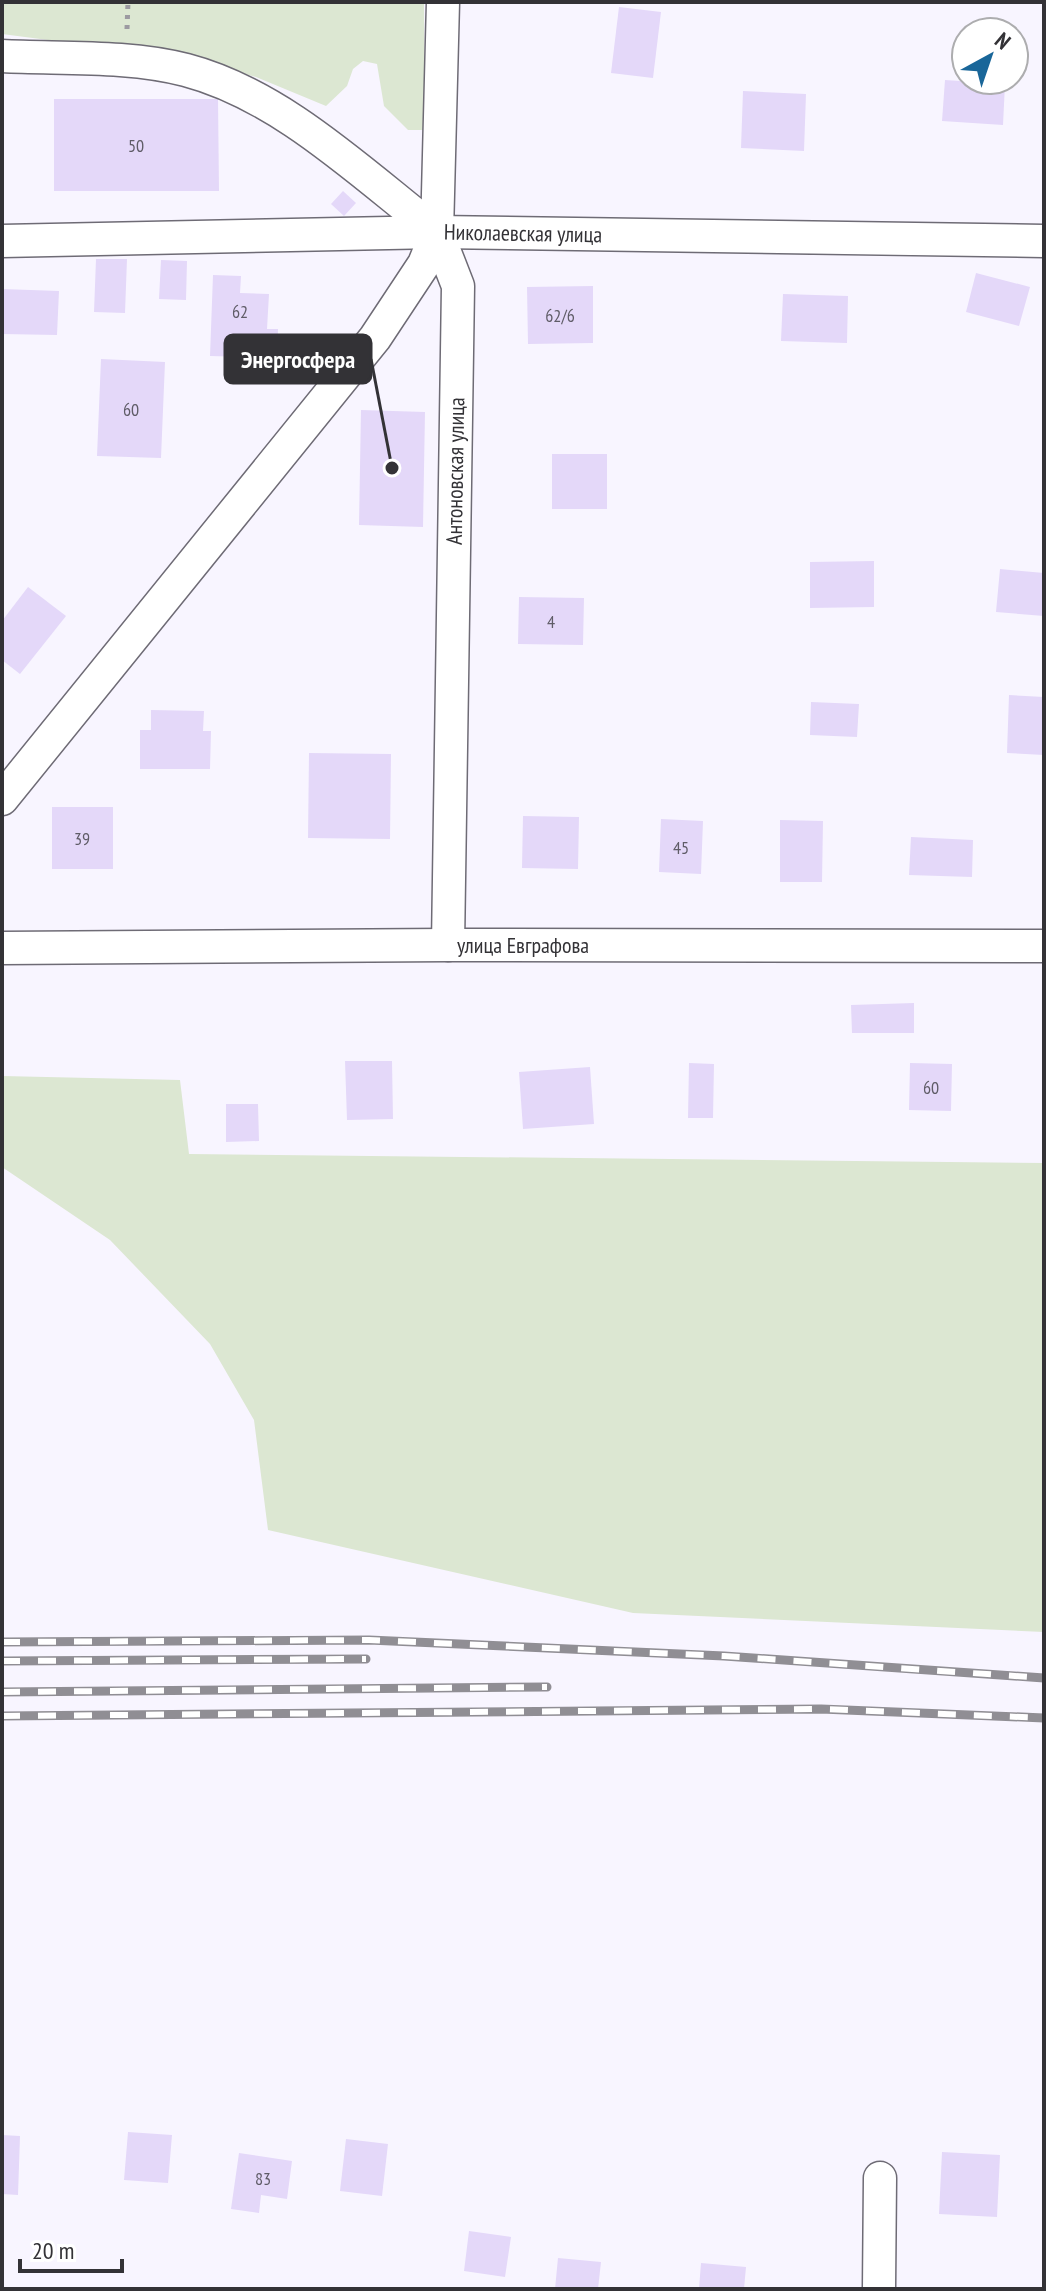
<svg xmlns="http://www.w3.org/2000/svg" width="1046" height="2291" font-family="'PT Sans Narrow',sans-serif">
	<style>
		.green { fill: #dce7d2 }
		.building { fill: #e4d8f9 }
		.lines { fill: none; stroke-linecap: round; stroke-linejoin: round }
		.minor-casing { stroke: #6e6b75; stroke-width: 35 }
		.path { stroke: #9c9aa1; stroke-width: 5; stroke-dasharray: 4 6; stroke-linecap: butt }
		.minor { stroke: #fff; stroke-width: 32 }
		.rail-casing { stroke: #908e94; stroke-width: 9 }
		.rail { stroke: #fff; stroke-width: 6; stroke-dasharray: 18; stroke-linecap: butt }
		.labels { text-anchor: middle; dominant-baseline: central; stroke-width: 6; stroke-linejoin: round; paint-order: stroke }
		.number-label { font-size: 18px; fill: #5f5c67 }
		.street-label { font-size: 22px; fill: #333236; stroke: #fff }
		.leader { fill: none; stroke: #333236; stroke-width: 3 }
		.callout-dot { fill: #333236; stroke: #fff; stroke-width: 3 }
		.callout { fill: #333236; stroke: #333236; stroke-width: 3 }
		.callout-label { font-size: 24px; text-anchor: middle; font-weight: bold; fill: #fff }
	</style>
	<rect width="100%" height="100%" fill="#f8f5ff"/>
	<g class="green">
		<path d="M 2,2 L 424,2 L 425,130 L 408,130 L 384,106 L 377,64 L 363,61 L 353,69 L 347,86 L 326,106 L 256,77 L 186,58 L 2,34 Z"/>
		<path d="M 2,1076 L 180,1080 L 189,1154 L 1044,1163 L 1044,1632 L 633,1613 L 268,1530 L 254,1420 L 210,1344 L 110,1240 L 2,1167 Z"/>
	</g>
	<g class="building">
		<path d="M 619,7 L 661,12 L 653,78 L 611,73 Z"/>
		<path d="M 945,80 L 1005,84 L 1003,125 L 942,121 Z"/>
		<path d="M 743,91 L 806,94 L 804,151 L 741,148 Z"/>
		<path d="M 54,99 L 218,99 L 219,191 L 54,191 Z"/>
		<path d="M 343,191 L 356,203 L 344,216 L 331,204 Z"/>
		<path d="M 96,259 L 127,259 L 125,313 L 94,312 Z"/>
		<path d="M 161,260 L 187,261 L 186,300 L 159,299 Z"/>
		<path d="M 976,273 L 1030,287 L 1019,326 L 966,312 Z"/>
		<path d="M 213,275 L 241,276 L 240,293 L 269,294 L 267,329 L 278,329 L 277,358 L 210,356 Z"/>
		<path d="M 593,286 L 593,343 L 528,344 L 527,287 Z"/>
		<path d="M 2,289 L 59,291 L 57,335 L 2,334 Z"/>
		<path d="M 783,294 L 848,296 L 847,343 L 781,341 Z"/>
		<path d="M 101,359 L 165,362 L 161,458 L 97,456 Z"/>
		<path d="M 361,410 L 425,412 L 423,527 L 359,525 Z"/>
		<rect x="552" y="454" width="55" height="55"/>
		<path d="M 874,561 L 874,607 L 810,608 L 810,562 Z"/>
		<path d="M 1000,569 L 1044,573 L 1044,616 L 996,612 Z"/>
		<path d="M 28,587 L 66,616 L 20,674 L 2,660 L 2,621 Z"/>
		<path d="M 519,597 L 584,598 L 583,645 L 518,644 Z"/>
		<path d="M 1009,695 L 1044,697 L 1044,755 L 1007,753 Z"/>
		<path d="M 811,702 L 859,704 L 857,737 L 810,735 Z"/>
		<path d="M 151,710 L 204,711 L 203,731 L 211,731 L 210,769 L 140,769 L 140,730 L 151,730 Z"/>
		<path d="M 309,753 L 391,754 L 390,839 L 308,838 Z"/>
		<rect x="52" y="807" width="61" height="62"/>
		<path d="M 523,816 L 579,817 L 578,869 L 522,868 Z"/>
		<path d="M 661,819 L 703,821 L 701,874 L 659,872 Z"/>
		<path d="M 780,820 L 823,821 L 822,882 L 780,882 Z"/>
		<path d="M 911,837 L 973,840 L 972,877 L 909,875 Z"/>
		<path d="M 914,1003 L 914,1033 L 852,1033 L 851,1005 Z"/>
		<path d="M 345,1061 L 392,1061 L 393,1119 L 347,1120 Z"/>
		<path d="M 689,1063 L 714,1064 L 713,1118 L 688,1118 Z"/>
		<path d="M 910,1063 L 952,1064 L 951,1111 L 909,1110 Z"/>
		<path d="M 590,1067 L 594,1124 L 523,1129 L 519,1072 Z"/>
		<path d="M 226,1104 L 258,1104 L 259,1141 L 226,1142 Z"/>
		<path d="M 128,2132 L 172,2135 L 168,2183 L 124,2180 Z"/>
		<path d="M 2,2135 L 20,2136 L 18,2195 L 2,2194 Z"/>
		<path d="M 346,2139 L 388,2144 L 382,2196 L 340,2191 Z"/>
		<path d="M 942,2152 L 1000,2155 L 997,2217 L 939,2214 Z"/>
		<path d="M 239,2153 L 292,2161 L 287,2199 L 261,2195 L 259,2213 L 231,2209 Z"/>
		<path d="M 469,2231 L 511,2237 L 505,2277 L 464,2271 Z"/>
		<path d="M 558,2258 L 601,2262 L 598,2289 L 555,2289 Z"/>
		<path d="M 701,2263 L 746,2267 L 744,2289 L 699,2289 Z"/>
	</g>
	<g class="lines">
		<defs>
			<g id="minor">
				<path d="M 443,2 L 437,232 L 458,286 L 448,945"/>
				<path d="M 2,56 C 60,59 130,55 186,70 C 281,95 361,173 437,232"/>
				<path d="M 2,241 L 437,232 L 1044,241"/>
				<path d="M 2,799 L 375,338 L 424,264 L 437,232"/>
				<path d="M 2,948 L 448,945 L 1044,946"/>
				<path d="M 879,2289 L 880,2178"/>
			</g>
		</defs>
		<use href="#minor" class="minor-casing"/>
		<path class="path" d="M 127,29 L 128,2"/>
		<use href="#minor" class="minor"/>
		<defs>
			<g id="rail">
				<path d="M 2,1642 L 369,1640 L 724,1656 L 1044,1678"/>
				<path d="M 2,1661 L 366,1659"/>
				<path d="M 2,1692 L 547,1687"/>
				<path d="M 2,1716 L 821,1709 L 1044,1718"/>
			</g>
		</defs>
		<use href="#rail" class="rail-casing"/>
		<use href="#rail" class="rail"/>
	</g>
	<g class="labels">
		<g class="number-label">
			<text x="136" y="145">50</text>
			<text x="240" y="311">62</text>
			<text x="560" y="315">62/6</text>
			<text x="131" y="409">60</text>
			<text x="551" y="621">4</text>
			<text x="82" y="838">39</text>
			<text x="681" y="847">45</text>
			<text x="931" y="1087">60</text>
			<text x="263" y="2178">83</text>
		</g>
		<g class="street-label">
			<text transform="translate(523 233) rotate(1)">Николаевская улица</text>
			<text transform="translate(455 471) rotate(-89)">Антоновская улица</text>
			<text x="523" y="945">улица Евграфова</text>
		</g>
	</g>
	<path class="leader" d="M392 468L371 359"/>
	<circle class="callout-dot" cx="392" cy="468" r="8"/>
	<rect class="callout" x="225" y="335" width="146" height="48" rx="8"/>
	<g class="callout-label">
		<text x="298" y="368">Энергосфера</text>
	</g>
	<rect width="1046" height="2291" fill="none" stroke="#333236" stroke-width="8"/>
	<g transform="translate(990 56) rotate(40)"><circle r="38" fill="#ffffff" stroke="#adadaf" stroke-width="2"/>
	<path d="M0-6L14 30L0 20L-14 30Z" fill="#196699"/>
	<text y="-12" font-size="22" font-weight="bold" text-anchor="middle" fill="#333236">N</text>
	</g>
	<path d="M20 2259v12h102v-12" fill="none" stroke="#333236" stroke-width="4"/>
	<text x="32" y="2259" font-size="24" fill="#333236" stroke="#ffffff" stroke-width="6" paint-order="stroke">20 m</text>
</svg>
